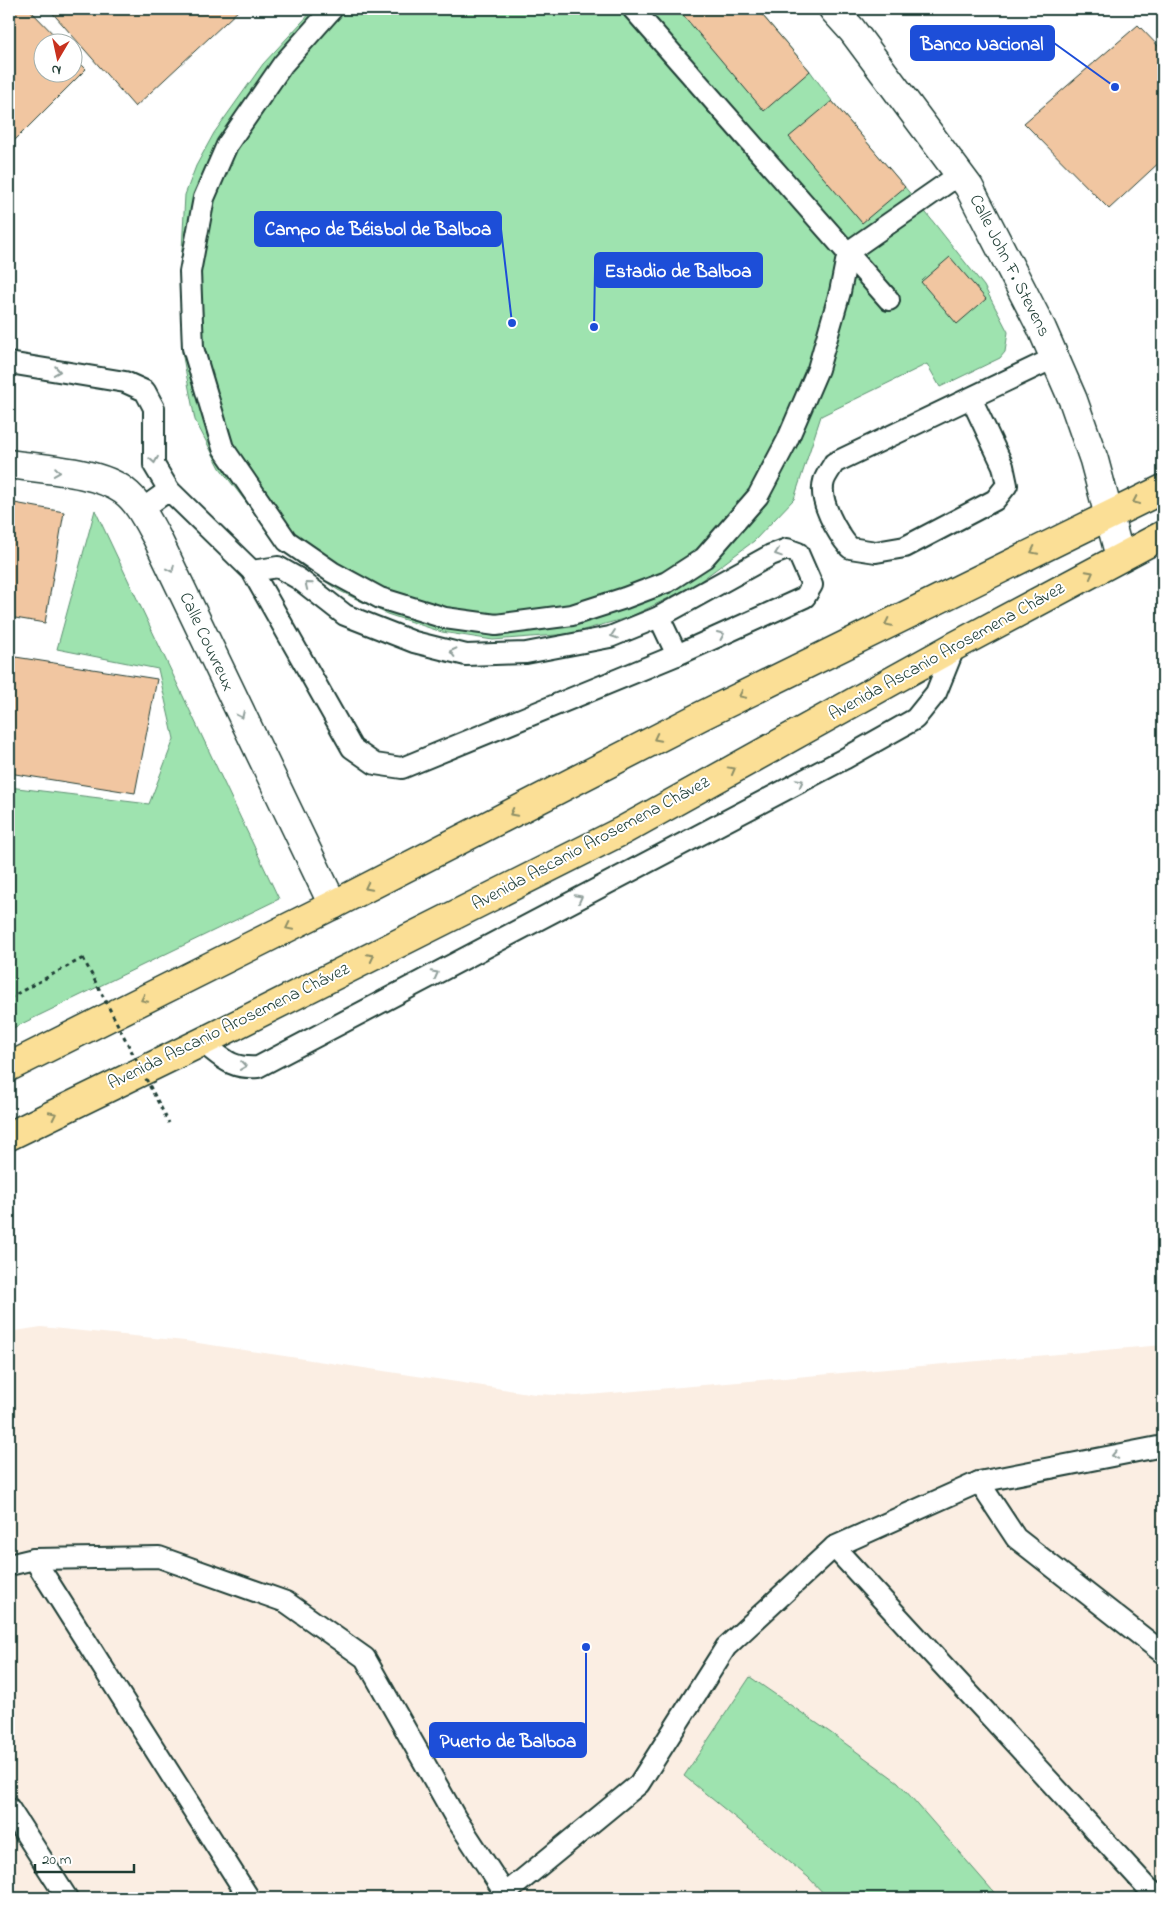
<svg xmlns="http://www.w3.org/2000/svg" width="1172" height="1907" font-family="'Indie Flower',sans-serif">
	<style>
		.built { fill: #fbeee3 }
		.green { fill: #9ee3af; stroke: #5e9072 }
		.building { fill: #f1c6a1; stroke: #1f3d34 }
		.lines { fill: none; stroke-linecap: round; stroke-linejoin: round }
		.service-casing { stroke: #1f3d34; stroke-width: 24 }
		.minor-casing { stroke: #1f3d34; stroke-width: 31 }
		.primary-casing { stroke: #1f3d34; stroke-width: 31 }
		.path { stroke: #1f3d34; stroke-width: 3; stroke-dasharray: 4 4; stroke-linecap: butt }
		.service { stroke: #fff; stroke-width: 20 }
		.minor { stroke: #fff; stroke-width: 28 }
		.primary { stroke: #fbdf96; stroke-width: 28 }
		.path-bridge { stroke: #1f3d34; stroke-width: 3; stroke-dasharray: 4 4; stroke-linecap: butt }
		.oneway { stroke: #8f9e9a }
		.oneway2 { stroke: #8d8e65 }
		.labels { text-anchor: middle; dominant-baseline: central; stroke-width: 4; stroke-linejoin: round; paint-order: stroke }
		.street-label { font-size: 18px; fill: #1f3d34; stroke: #fff }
		.leader { fill: none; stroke: #1d4ed8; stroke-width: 2 }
		.callout-dot { fill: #1d4ed8; stroke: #fff; stroke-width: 2 }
		.callout { fill: #1d4ed8; stroke: #1d4ed8; stroke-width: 2 }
		.callout-label { font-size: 19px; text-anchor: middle; font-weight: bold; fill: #fff }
	</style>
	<rect width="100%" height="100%" fill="#fff"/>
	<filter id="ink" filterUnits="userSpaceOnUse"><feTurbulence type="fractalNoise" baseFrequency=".02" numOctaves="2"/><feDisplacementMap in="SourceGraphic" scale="10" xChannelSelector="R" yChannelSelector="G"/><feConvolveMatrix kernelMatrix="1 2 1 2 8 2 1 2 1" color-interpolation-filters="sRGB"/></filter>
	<g filter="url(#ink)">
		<path class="built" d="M 41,1327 L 185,1341 L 535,1394 L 577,1396 L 1163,1345 L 1163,1898 L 9,1898 L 9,1332 Z"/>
		<g class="green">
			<path d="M 314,9 L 757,9 L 810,71 L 832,101 L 919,204 L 984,286 L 1008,332 L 1005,352 L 1000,358 L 940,387 L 927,364 L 821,416 L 794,499 L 754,541 L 695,585 L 630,617 L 569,634 L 493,640 L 442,632 L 387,614 L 338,590 L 298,563 L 271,535 L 220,468 L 195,420 L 182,352 L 181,268 L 185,195 L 196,166 L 214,133 L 263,64 Z"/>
			<path d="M 95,510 L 279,899 L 9,1030 L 9,787 L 149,804 L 174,739 L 158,669 L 57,649 Z"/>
			<path d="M 750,1677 L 831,1733 L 898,1782 L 999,1898 L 828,1898 L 808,1877 L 684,1776 Z"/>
		</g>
		<g class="building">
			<path d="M 9,9 L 29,9 L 61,42 L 42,42 L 42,72 L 72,72 L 72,55 L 86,69 L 9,146 Z"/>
			<path d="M 49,9 L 240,9 L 135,107 Z"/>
			<path d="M 678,9 L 757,9 L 810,71 L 764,111 Z"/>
			<path d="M 1138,25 L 1163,51 L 1163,159 L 1109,209 L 1024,123 Z"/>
			<path d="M 832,101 L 905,187 L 862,223 L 789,137 Z"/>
			<path d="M 950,257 L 986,299 L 957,324 L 921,282 Z"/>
			<path d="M 9,502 L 64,512 L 45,623 L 9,617 Z"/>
			<path d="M 9,656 L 157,679 L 135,793 L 9,773 Z"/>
		</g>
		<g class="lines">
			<defs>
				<g id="service">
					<path d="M 332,9 L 283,64 L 227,145 L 204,198 L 190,272 L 193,348 L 223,448 L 287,541 L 332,572 L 380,598 L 445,618 L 496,625 L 572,615 L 625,598 L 667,582 L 704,558 L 758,496 L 787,441 L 818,369 L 840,292 L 848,252 L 960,174"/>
					<path d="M 633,9 L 889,300"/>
					<path d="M 9,363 L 125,382 L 145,391 L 154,408 L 154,465 L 169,490"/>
					<path d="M 971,398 L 1003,466 L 1007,485 L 995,500 L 905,547 L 876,552 L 850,548 C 837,533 818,501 824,481 C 826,475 831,469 834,463 L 1054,358"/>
					<path d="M 141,510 L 169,490 L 252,571 L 352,748 L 375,764 L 402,768 L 677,655 L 805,597 L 812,585 L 798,553 L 787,549 L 771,555 L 659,617 L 610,637 L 526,653 L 466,655 L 414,642 L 345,615 L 299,579 L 278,567 L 252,571"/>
					<path d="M 659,617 L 677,655"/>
					<path d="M 202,1042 C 223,1058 230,1069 258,1067 L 844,759 L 915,719 L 936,693 L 955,646"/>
					<path d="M 979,1482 L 1016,1538 L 1163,1653"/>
					<path d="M 834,1547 L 1148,1888 L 1160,1898"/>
					<path d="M 34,1559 L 249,1898"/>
					<path d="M 9,1565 L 34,1559 L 159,1557 L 286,1602 L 365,1658 L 455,1817 L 508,1898"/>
					<path d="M 9,1808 L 67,1898"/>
					<path d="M 505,1894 L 639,1784 L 726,1647 L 834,1547 L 979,1482 L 1163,1446"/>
				</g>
				<g id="minor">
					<path d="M 833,9 L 852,30 L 969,187 L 1042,329 L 1073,400 L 1094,460 L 1120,557"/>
					<path d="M 9,464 C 41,469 98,471 124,491 C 139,502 148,522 157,538 L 333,905"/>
				</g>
				<g id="primary">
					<path d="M 9,1067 L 333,905 L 701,716 L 1163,489"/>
					<path d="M 9,1136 L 202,1042 L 622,831 L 955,646 L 1163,535"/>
				</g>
			</defs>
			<use href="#service" class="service-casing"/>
			<use href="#minor" class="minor-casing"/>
			<use href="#primary" class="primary-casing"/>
			<path class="path" d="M 9,998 L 83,958"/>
			<use href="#service" class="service"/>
			<use href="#minor" class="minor"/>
			<use href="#primary" class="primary"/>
			<path class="path-bridge" d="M 83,958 L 169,1123"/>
		</g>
		<defs><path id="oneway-chevron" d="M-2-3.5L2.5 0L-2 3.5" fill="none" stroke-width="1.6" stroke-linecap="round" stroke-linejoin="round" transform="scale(1.25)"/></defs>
		<g class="oneway">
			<use href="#oneway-chevron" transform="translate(57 371) rotate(9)"/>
			<use href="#oneway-chevron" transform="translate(154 460) rotate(81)"/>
			<use href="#oneway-chevron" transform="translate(57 472) rotate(9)"/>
			<use href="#oneway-chevron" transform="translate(778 553) rotate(161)"/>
			<use href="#oneway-chevron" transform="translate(171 569) rotate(65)"/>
			<use href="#oneway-chevron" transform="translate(308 585) rotate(-141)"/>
			<use href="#oneway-chevron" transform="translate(614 635) rotate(161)"/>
			<use href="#oneway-chevron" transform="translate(721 635) rotate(-24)"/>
			<use href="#oneway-chevron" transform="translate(453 652) rotate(-166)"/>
			<use href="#oneway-chevron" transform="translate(241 715) rotate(65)"/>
			<use href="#oneway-chevron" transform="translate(800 782) rotate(-28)"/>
			<use href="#oneway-chevron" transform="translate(579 898) rotate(-28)"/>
			<use href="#oneway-chevron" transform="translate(435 974) rotate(-28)"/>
			<use href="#oneway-chevron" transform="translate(243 1066) rotate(8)"/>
			<use href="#oneway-chevron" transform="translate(1115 1455) rotate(169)"/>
		</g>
		<g class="oneway2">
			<use href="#oneway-chevron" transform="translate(1136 501) rotate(155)"/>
			<use href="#oneway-chevron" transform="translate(1034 551) rotate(154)"/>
			<use href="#oneway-chevron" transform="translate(1090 574) rotate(-28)"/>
			<use href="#oneway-chevron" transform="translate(888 623) rotate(154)"/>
			<use href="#oneway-chevron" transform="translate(742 695) rotate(154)"/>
			<use href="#oneway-chevron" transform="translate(657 738) rotate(153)"/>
			<use href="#oneway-chevron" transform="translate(732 770) rotate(-29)"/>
			<use href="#oneway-chevron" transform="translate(513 813) rotate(153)"/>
			<use href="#oneway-chevron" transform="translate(368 887) rotate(153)"/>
			<use href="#oneway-chevron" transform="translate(289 927) rotate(154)"/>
			<use href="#oneway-chevron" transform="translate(371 957) rotate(-27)"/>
			<use href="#oneway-chevron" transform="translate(144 999) rotate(154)"/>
			<use href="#oneway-chevron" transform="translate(53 1115) rotate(-26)"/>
		</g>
	</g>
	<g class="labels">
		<g class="street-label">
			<text transform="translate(1009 266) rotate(63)">Calle John F. Stevens</text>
			<text transform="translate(206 642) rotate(65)">Calle Couvreux</text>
			<text transform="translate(947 652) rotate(-29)">Avenida Ascanio Arosemena Chávez</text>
			<text transform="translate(591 844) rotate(-28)">Avenida Ascanio Arosemena Chávez</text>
			<text transform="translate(229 1027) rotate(-26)">Avenida Ascanio Arosemena Chávez</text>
		</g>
	</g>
	<path class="leader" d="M1115 87L1054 43M512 323L501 229M594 327L595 270M586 1647L586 1740"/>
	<g class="callout-dot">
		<circle cx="1115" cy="87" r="5"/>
		<circle cx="512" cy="323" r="5"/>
		<circle cx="594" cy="327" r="5"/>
		<circle cx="586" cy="1647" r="5"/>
	</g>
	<g class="callout">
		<rect x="911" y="26" width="143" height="34" rx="5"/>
		<rect x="255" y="212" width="246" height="34" rx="5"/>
		<rect x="595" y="253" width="167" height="34" rx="5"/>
		<rect x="430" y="1723" width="156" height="34" rx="5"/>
	</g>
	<g class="callout-label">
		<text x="982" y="50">Banco Nacional</text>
		<text x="378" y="235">Campo de Béisbol de Balboa</text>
		<text x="678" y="277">Estadio de Balboa</text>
		<text x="508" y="1747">Puerto de Balboa</text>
	</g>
	<rect width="1172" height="1907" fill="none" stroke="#fff" stroke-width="30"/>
	<rect x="15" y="15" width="1142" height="1877" fill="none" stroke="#1f3d34" stroke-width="2" filter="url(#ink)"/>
	<g transform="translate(58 58) rotate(189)"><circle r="24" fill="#ffffff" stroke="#a5b1ae"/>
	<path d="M0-4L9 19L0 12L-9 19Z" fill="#c8321e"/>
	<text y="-8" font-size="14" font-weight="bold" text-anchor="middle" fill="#1f3d34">N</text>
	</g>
	<path d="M35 1864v8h99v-8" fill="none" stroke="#1f3d34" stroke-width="2.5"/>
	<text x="42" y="1864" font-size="15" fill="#1f3d34" stroke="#ffffff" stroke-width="4" paint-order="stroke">20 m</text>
</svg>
